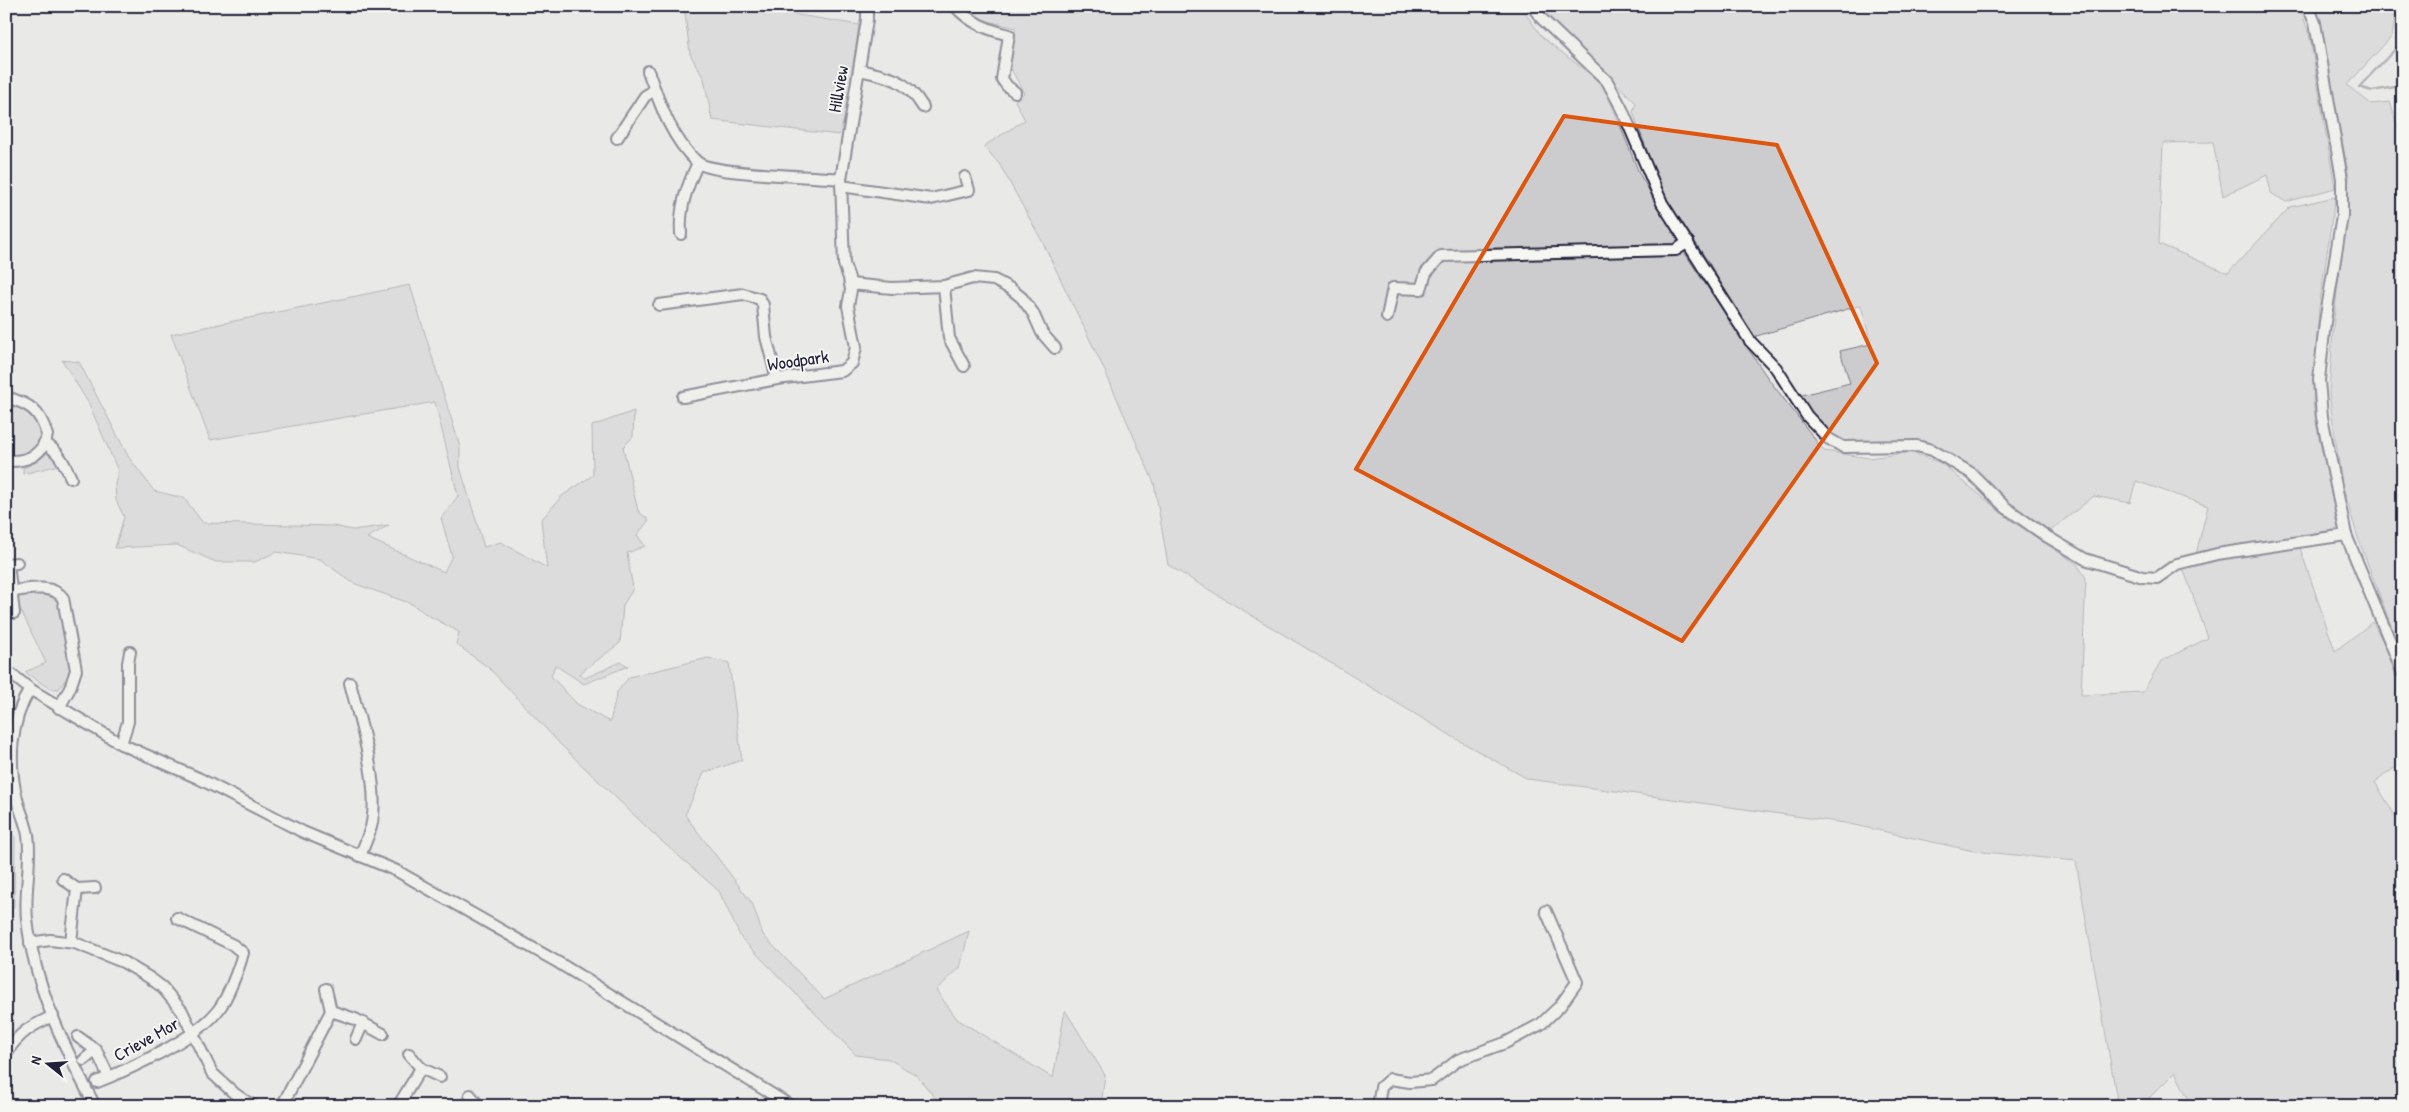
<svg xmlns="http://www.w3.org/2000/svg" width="2409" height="1112" font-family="'Patrick Hand',sans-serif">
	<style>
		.green { fill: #ccccce; stroke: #777784 }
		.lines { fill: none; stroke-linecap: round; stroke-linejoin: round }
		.stream { stroke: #71717f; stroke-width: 2.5 }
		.street-casing { stroke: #22223b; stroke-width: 14 }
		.street { stroke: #f6f6f2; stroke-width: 10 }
		.marked { fill: none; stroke: #de560e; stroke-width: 4; stroke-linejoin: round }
		.labels { text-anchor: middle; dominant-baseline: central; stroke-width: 4; stroke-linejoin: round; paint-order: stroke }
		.street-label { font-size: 18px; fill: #22223b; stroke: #f6f6f2 }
	</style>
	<rect width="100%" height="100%" fill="#e9e9e7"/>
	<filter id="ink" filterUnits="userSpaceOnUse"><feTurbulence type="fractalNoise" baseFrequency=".02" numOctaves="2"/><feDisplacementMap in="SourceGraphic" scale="10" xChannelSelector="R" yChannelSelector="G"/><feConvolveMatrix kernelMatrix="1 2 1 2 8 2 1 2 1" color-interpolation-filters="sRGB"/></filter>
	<g filter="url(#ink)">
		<g class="green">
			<path d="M 684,6 L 744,6 L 859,25 L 846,114 L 839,135 L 712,120 L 704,79 L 690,54 Z"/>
			<path d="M 964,6 L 1520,6 L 1543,38 L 1604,85 L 1639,173 L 1686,255 L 1767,377 L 1824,451 L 1869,458 L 1911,452 L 1941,463 L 2013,522 L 2077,564 L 2086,578 L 2081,695 L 2143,692 L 2161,661 L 2208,638 L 2183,568 L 2211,558 L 2299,545 L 2335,651 L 2373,622 L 2388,652 L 2403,699 L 2403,762 L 2375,782 L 2403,829 L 2403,1106 L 2192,1106 L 2175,1072 L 2141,1106 L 2118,1106 L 2076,861 L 1974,851 L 1845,823 L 1528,779 L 1465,744 L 1168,565 L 1154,483 L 1105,371 L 1042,241 L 1000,165 L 984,146 L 1025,120 L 1015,101 L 1024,93 L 1007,61 L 1016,28 L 984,20 Z"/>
			<path d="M 1537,6 L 2210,6 L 2215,11 L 2243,6 L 2300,6 L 2310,38 L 2335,188 L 2286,202 L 2271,193 L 2267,175 L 2223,196 L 2213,142 L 2163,143 L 2159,244 L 2228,273 L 2290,207 L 2335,197 L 2319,308 L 2313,403 L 2320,443 L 2339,523 L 2338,529 L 2196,554 L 2208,506 L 2136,481 L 2130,503 L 2094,496 L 2048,533 L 1928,446 L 1852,443 L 1831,439 L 1798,396 L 1850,383 L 1840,351 L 1871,344 L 1861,305 L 1753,337 L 1709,263 L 1662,192 L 1633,112 L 1636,103 Z"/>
			<path d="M 2312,6 L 2397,6 L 2392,36 L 2347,85 L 2371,104 L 2390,102 L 2403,142 L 2403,657 L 2358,538 L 2342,484 L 2329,394 L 2333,329 L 2349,178 L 2322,34 Z"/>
			<path d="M 410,285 L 460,447 L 460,467 L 484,547 L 501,542 L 547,568 L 541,520 L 562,496 L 593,475 L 592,426 L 634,411 L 633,437 L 623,447 L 638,511 L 649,520 L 637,535 L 645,546 L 627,553 L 633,589 L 623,605 L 620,643 L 579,674 L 585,678 L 621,662 L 628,666 L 584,684 L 555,665 L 551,676 L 577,704 L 610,722 L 617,692 L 629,677 L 708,658 L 729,663 L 742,760 L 704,773 L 685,815 L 752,903 L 763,935 L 824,999 L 969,931 L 960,968 L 936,990 L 957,1019 L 1053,1078 L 1065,1010 L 1105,1075 L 1101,1106 L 942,1106 L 916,1075 L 889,1059 L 856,1055 L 741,938 L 719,891 L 658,838 L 561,745 L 489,668 L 456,644 L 459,632 L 426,614 L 412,604 L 353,583 L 320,559 L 276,552 L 255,562 L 216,562 L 177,545 L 115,548 L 124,517 L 116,500 L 115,484 L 118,471 L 89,404 L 62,360 L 79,362 L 128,456 L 154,491 L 184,498 L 203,523 L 333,526 L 353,530 L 389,525 L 367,538 L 444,572 L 452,556 L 441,518 L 458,496 L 435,402 L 210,440 L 171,334 Z"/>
			<path d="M 6,403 C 24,409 41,420 41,440 L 34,451 L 6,460 Z"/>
			<path d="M 49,452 L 57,458 L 59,465 L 23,474 L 23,468 L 35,463 Z"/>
			<path d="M 53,593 L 59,599 L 65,640 L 70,655 L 71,670 L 67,681 L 65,680 L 59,689 L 50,689 L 25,672 L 46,663 L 17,602 L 20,595 Z"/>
			<path d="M 6,824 L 15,838 L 14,907 L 6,909 Z"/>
		</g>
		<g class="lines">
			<path class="stream" d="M 2403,41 L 2359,87 L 2372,91 L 2401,86 L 2403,90"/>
			<defs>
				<g id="street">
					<path d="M 955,6 C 970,23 987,29 1009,35 L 1002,79 L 1007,86 L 1015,92"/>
					<path d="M 1532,6 L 1542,19 L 1607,81 L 1621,107 L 1662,203 L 1750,341 L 1776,368 L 1807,416 L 1829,439 L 1843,447 L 1917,446 L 1932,450 L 1971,473 L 2005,507 L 2046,536 L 2085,559 L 2143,577 L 2157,578 L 2177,564 L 2217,554 L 2346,535 L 2322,417 L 2319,380 L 2325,322 L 2342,216 L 2342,179 L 2315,23 L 2308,6"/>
					<path d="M 859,70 C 889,76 906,79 923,107"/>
					<path d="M 648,71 C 660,104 671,138 697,162 C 711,175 816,176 841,179"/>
					<path d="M 617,138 L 645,96 L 655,90"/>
					<path d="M 841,186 L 931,199 L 969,190 L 965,177"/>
					<path d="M 681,234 C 679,208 687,186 698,163"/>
					<path d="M 850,284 L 892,288 L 944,286 L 973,278 L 994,280 L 1011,289 L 1022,298 L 1033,313 L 1042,333 L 1055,348"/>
					<path d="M 944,286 L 949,338 L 964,366"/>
					<path d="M 659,305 L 743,294 L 760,299 L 763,305 L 766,337 L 777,379"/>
					<path d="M 1387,317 L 1393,288 L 1421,289 L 1426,273 L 1441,256 L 1676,250 L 1688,242"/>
					<path d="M 6,397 C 30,404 40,410 47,435 C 43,456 25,462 6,461"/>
					<path d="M 683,397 L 777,379 L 842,371 L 852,363 L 856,347 L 848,306 L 851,290 L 849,278 L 844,264 L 841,179 L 867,20 L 867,6"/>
					<path d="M 44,443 C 59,451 64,463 71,478"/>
					<path d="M 2346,535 L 2403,673"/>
					<path d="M 11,591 C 27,590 52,583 63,598 L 76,670 L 70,688 L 59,708"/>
					<path d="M 14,613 L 8,564 L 17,563"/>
					<path d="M 6,670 L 30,689 L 121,744 L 198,778 L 303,832 L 397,871 L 559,963 L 791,1106"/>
					<path d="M 350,683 C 360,722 381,787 371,827 C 368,837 364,846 360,856"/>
					<path d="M 30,689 C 10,721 8,763 17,799 C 20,811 26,823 28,835 C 32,863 24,891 27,919 C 34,985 64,1047 95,1106"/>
					<path d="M 121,744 L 128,722 L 128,663 L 130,652"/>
					<path d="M 63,879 L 77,889 L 95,888"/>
					<path d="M 71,942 L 77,889"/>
					<path d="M 30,943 L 50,940 L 75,943 L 123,962 L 150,978 L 162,987 L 182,1011 L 212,1073 L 235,1094 L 253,1106"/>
					<path d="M 326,989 L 331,1011 L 355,1019 L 383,1034"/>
					<path d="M 78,1037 L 96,1050 L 109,1077"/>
					<path d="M 356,1039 L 363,1023"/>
					<path d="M 6,1053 C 20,1032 31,1026 53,1016"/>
					<path d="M 409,1054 L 421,1068 L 440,1077"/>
					<path d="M 84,1060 L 96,1050"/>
					<path d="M 97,1082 C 130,1069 198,1038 219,1009 C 228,997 239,968 243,953 L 233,945 L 177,918"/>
					<path d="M 470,1095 L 479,1106"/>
					<path d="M 282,1106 L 331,1011"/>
					<path d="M 398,1106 L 421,1068"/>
					<path d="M 1378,1106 L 1381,1087 L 1390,1079 L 1410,1082 L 1432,1080 L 1458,1060 L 1505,1043 L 1541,1024 L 1560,1006 L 1577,982 L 1546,911"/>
				</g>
			</defs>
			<use href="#street" class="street-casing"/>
			<use href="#street" class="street"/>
		</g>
	</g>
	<path d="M0 0H2409V1112H0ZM 1564,116 L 1777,145 L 1877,363 L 1682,641 L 1356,469 Z" fill="#e9e9e7" fill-opacity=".55" fill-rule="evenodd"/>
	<path class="marked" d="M 1564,116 L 1777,145 L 1877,363 L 1682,641 L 1356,469 Z"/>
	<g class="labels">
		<g class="street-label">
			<text transform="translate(838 89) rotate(-80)">Hillview</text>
			<text transform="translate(798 360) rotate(-8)">Woodpark</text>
			<text transform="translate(146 1039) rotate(-29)">Crieve Mor</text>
		</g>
	</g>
	<rect width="2409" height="1112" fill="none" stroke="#f6f6f2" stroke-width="25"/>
	<rect x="12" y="12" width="2384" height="1087" fill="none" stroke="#22223b" stroke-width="2" filter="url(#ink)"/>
	<g transform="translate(48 1064) rotate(287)" stroke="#f6f6f2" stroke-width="4" paint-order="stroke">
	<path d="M0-4L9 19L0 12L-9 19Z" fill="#22223b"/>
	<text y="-8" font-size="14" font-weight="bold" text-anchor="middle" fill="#22223b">N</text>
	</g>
</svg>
